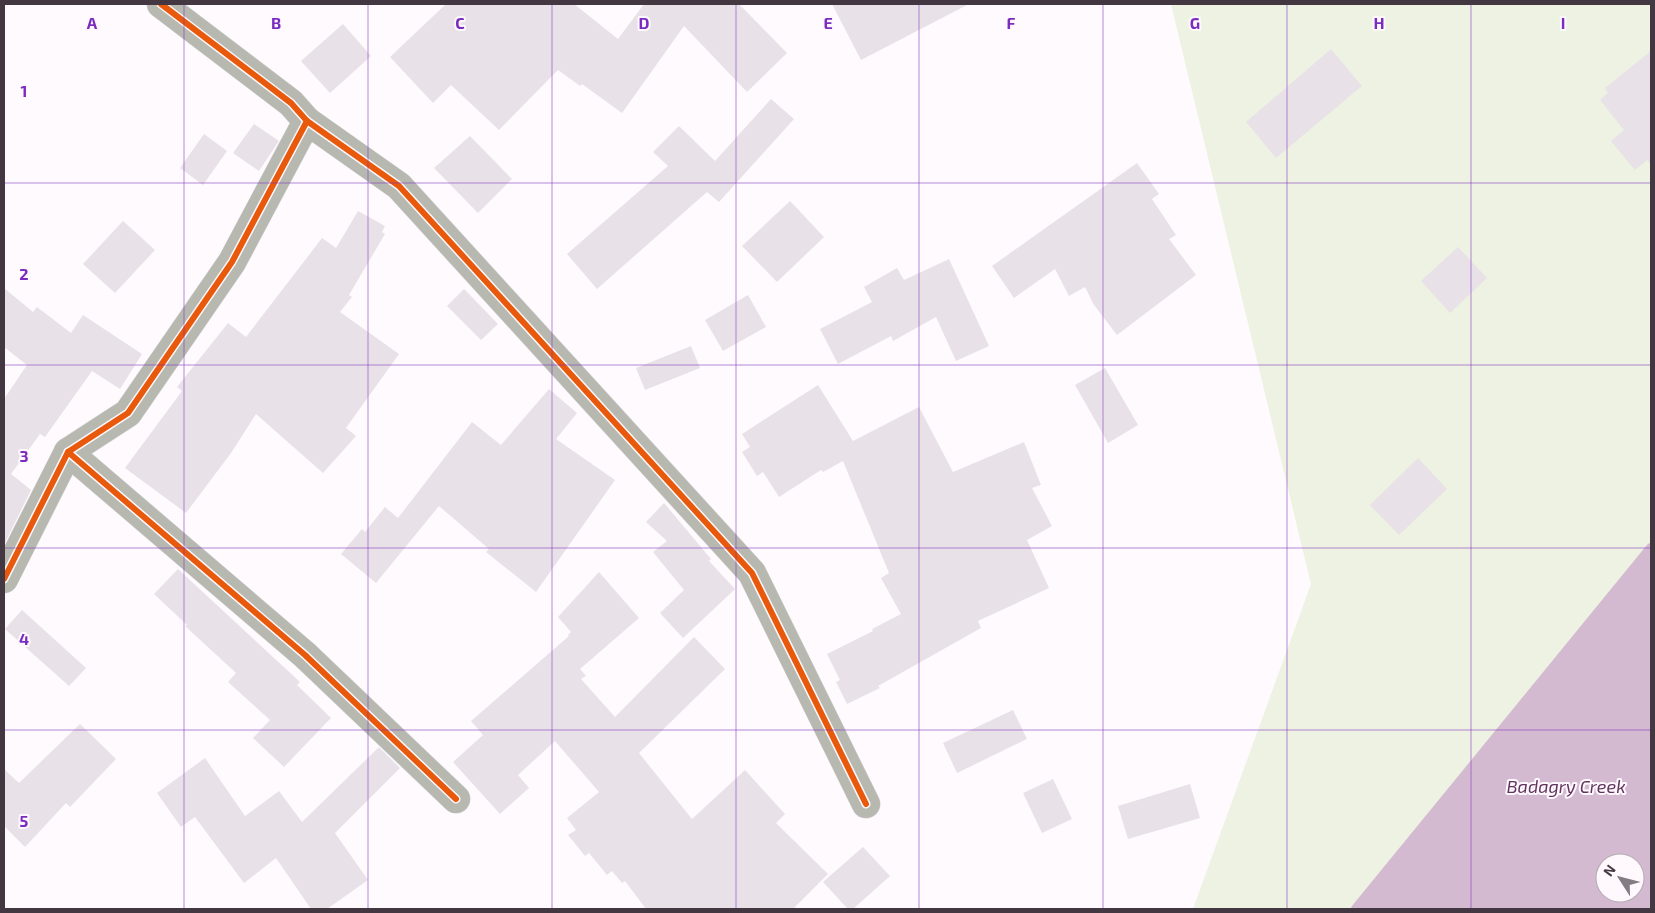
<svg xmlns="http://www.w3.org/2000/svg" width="1655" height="913" font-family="'Exo 2',sans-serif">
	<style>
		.green { fill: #edf2e2 }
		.water { fill: #d4bad1; fill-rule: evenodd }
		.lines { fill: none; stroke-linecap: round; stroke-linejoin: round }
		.stream { stroke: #d4bad1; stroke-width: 10 }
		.building { fill: #e9e1e8 }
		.minor-casing { stroke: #d8d4d8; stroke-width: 29 }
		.minor { stroke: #b7b9b1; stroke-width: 28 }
		.cycleway-casing { stroke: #fff9fe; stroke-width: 9 }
		.cycleway { stroke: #e8590c; stroke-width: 6 }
		.grid { fill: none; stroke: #7b2cbf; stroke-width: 1; stroke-opacity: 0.55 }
		.labels { text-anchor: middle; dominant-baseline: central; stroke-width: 4; stroke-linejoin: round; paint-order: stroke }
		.water-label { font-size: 18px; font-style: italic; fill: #61345e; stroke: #fff9fe }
		.grid-label { font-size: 16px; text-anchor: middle; font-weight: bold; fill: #7b2cbf; stroke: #fff9fe; stroke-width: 4; stroke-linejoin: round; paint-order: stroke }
	</style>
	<rect width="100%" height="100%" fill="#fefafd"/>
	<path class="green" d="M 1171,4 L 1651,4 L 1651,548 L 1356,909 L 1193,909 L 1311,584 Z"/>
	<path class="water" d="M 1651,548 L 1651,909 L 1356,909 ZM 1605,863 L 1635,863 L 1635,893 L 1605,893 Z"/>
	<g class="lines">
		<path class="stream" d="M 1356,909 L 1651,548"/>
	</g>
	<g class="building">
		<path d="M 446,4 L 574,4 L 618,39 L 644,4 L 739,4 L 787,53 L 747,92 L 684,26 L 622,113 L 582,84 L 580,86 L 558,70 L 499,130 L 451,85 L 433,103 L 390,57 Z"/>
		<path d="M 832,4 L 969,4 L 861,60 Z"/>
		<path d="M 343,24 L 371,56 L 330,93 L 301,61 Z"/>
		<path d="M 1331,49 L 1362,86 L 1276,158 L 1246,122 Z"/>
		<path d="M 1651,51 L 1651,165 L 1647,160 L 1635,170 L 1611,141 L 1624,130 L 1600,100 L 1608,93 L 1605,88 Z"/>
		<path d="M 771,99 L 794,119 L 719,202 L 707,192 L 597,289 L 567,254 L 668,166 L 653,152 L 679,126 L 715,161 Z"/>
		<path d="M 254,124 L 279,141 L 259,171 L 233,153 Z"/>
		<path d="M 204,134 L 227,151 L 203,185 L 180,168 Z"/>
		<path d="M 470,136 L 512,179 L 478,213 L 434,168 Z"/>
		<path d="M 1137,163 L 1159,194 L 1152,199 L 1176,235 L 1169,239 L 1196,275 L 1117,335 L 1094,305 L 1085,287 L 1069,296 L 1055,269 L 1014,298 L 992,266 Z"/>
		<path d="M 790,201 L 824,237 L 777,282 L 742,246 Z"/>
		<path d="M 358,211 L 385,226 L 382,232 L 385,234 L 349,295 L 352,297 L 340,312 L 399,354 L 346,428 L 356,436 L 323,473 L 256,414 L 231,453 L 186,513 L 125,468 L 182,391 L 177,387 L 228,323 L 246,337 L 322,238 L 336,248 Z"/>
		<path d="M 123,221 L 155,250 L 115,293 L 83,264 Z"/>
		<path d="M 1458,247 L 1487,278 L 1450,313 L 1421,281 Z"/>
		<path d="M 949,259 L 989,346 L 956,361 L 936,317 L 893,341 L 891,336 L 838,364 L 820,329 L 872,302 L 864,287 L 897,268 L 904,280 Z"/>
		<path d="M 4,288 L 33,312 L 37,307 L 71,333 L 83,315 L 142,354 L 120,389 L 92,371 L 45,437 L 40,434 L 11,474 L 31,490 L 4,545 L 4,399 L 27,365 L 4,347 Z"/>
		<path d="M 464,289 L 498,324 L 481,340 L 447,306 Z"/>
		<path d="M 748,295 L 766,327 L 723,351 L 705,320 Z"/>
		<path d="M 691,346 L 700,368 L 645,390 L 636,368 Z"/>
		<path d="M 1105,368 L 1138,425 L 1108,443 L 1075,385 Z"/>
		<path d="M 818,385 L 853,441 L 919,407 L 953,472 L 1024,442 L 1041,485 L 1032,488 L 1052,526 L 1027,540 L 1049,588 L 978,621 L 981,628 L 878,686 L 880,688 L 847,704 L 836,682 L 840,680 L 827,654 L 873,631 L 872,629 L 901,614 L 881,578 L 889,573 L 843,461 L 823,472 L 821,470 L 779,497 L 763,472 L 757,476 L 742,452 L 750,447 L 742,434 Z"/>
		<path d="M 549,389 L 577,413 L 556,439 L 615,480 L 536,592 L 486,552 L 489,549 L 439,506 L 376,583 L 341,554 L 362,529 L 365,532 L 385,507 L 398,518 L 472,422 L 501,445 Z"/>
		<path d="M 1418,458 L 1447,489 L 1399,535 L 1370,505 Z"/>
		<path d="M 664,503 L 711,559 L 709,561 L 735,589 L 683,638 L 660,613 L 684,590 L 653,552 L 667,541 L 646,522 Z"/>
		<path d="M 178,569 L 300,682 L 297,685 L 331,718 L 284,767 L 253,738 L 270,720 L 228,682 L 236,673 L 185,626 L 187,625 L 154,594 Z"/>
		<path d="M 599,572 L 639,618 L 580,669 L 586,676 L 581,679 L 615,717 L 694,637 L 725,669 L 639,753 L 692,819 L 745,770 L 785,814 L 776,823 L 828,874 L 793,909 L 646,909 L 625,881 L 622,883 L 612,871 L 607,875 L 589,853 L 585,856 L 568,835 L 576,830 L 567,818 L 599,792 L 555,741 L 518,775 L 529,788 L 500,814 L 453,762 L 483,735 L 471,721 L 569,636 L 568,635 L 571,632 L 558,617 Z"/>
		<path d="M 22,610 L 86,668 L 69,686 L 5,629 Z"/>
		<path d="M 1013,710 L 1027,739 L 957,773 L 943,743 Z"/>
		<path d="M 80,724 L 116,759 L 70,807 L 66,803 L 25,847 L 4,826 L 4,769 L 19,783 Z"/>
		<path d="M 379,747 L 400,768 L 335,833 L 368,880 L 327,909 L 311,909 L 276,858 L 244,883 L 195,817 L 181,827 L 157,793 L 205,758 L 245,816 L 279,791 L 302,822 Z"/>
		<path d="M 1053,779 L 1072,819 L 1042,833 L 1023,793 Z"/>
		<path d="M 1190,784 L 1200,818 L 1128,839 L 1118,806 Z"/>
		<path d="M 863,847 L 890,876 L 853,909 L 848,909 L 823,882 Z"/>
	</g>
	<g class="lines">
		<defs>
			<g id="minor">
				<path d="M 161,4 L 291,103 L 307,121 L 399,186 L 752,573 L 866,804"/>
				<path d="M 68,452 L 305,655 L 456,799"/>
				<path d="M 4,579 L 68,452 L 128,413 L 232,262 L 307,121"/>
			</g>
		</defs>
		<use href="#minor" class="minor-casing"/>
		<use href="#minor" class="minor"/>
		<defs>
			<g id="cycleway">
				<path d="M 161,4 L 291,103 L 307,121 L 399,186 L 752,573 L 866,804"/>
				<path d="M 68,452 L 305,655 L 456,799"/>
				<path d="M 4,579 L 68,452 L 128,413 L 232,262 L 307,121"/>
			</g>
		</defs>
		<use href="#cycleway" class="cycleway-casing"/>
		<use href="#cycleway" class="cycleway"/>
	</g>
	<path class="grid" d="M 184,4 L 184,909M 368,4 L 368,909M 552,4 L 552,909M 736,4 L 736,909M 919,4 L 919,909M 1103,4 L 1103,909M 1287,4 L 1287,909M 1471,4 L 1471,909M 4,183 L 1651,183M 4,365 L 1651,365M 4,548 L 1651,548M 4,730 L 1651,730"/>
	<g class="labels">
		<g class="water-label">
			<text x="1566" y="786">Badagry Creek</text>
		</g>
	</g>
	<g class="grid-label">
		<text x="92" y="29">A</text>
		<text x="276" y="29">B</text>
		<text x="460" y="29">C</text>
		<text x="644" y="29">D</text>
		<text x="828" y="29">E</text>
		<text x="1011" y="29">F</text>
		<text x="1195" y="29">G</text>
		<text x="1379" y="29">H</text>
		<text x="1563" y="29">I</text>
		<text x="24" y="97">1</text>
		<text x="24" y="280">2</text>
		<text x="24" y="462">3</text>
		<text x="24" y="645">4</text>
		<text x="24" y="827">5</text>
	</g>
	<rect width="1655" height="913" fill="none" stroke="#433842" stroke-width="10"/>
	<g transform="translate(1620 878) rotate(306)"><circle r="24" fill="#fff9fe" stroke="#b4acb3"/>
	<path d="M0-4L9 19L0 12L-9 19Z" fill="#847c83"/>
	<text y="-8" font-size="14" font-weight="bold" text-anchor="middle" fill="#433842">N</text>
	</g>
</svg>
